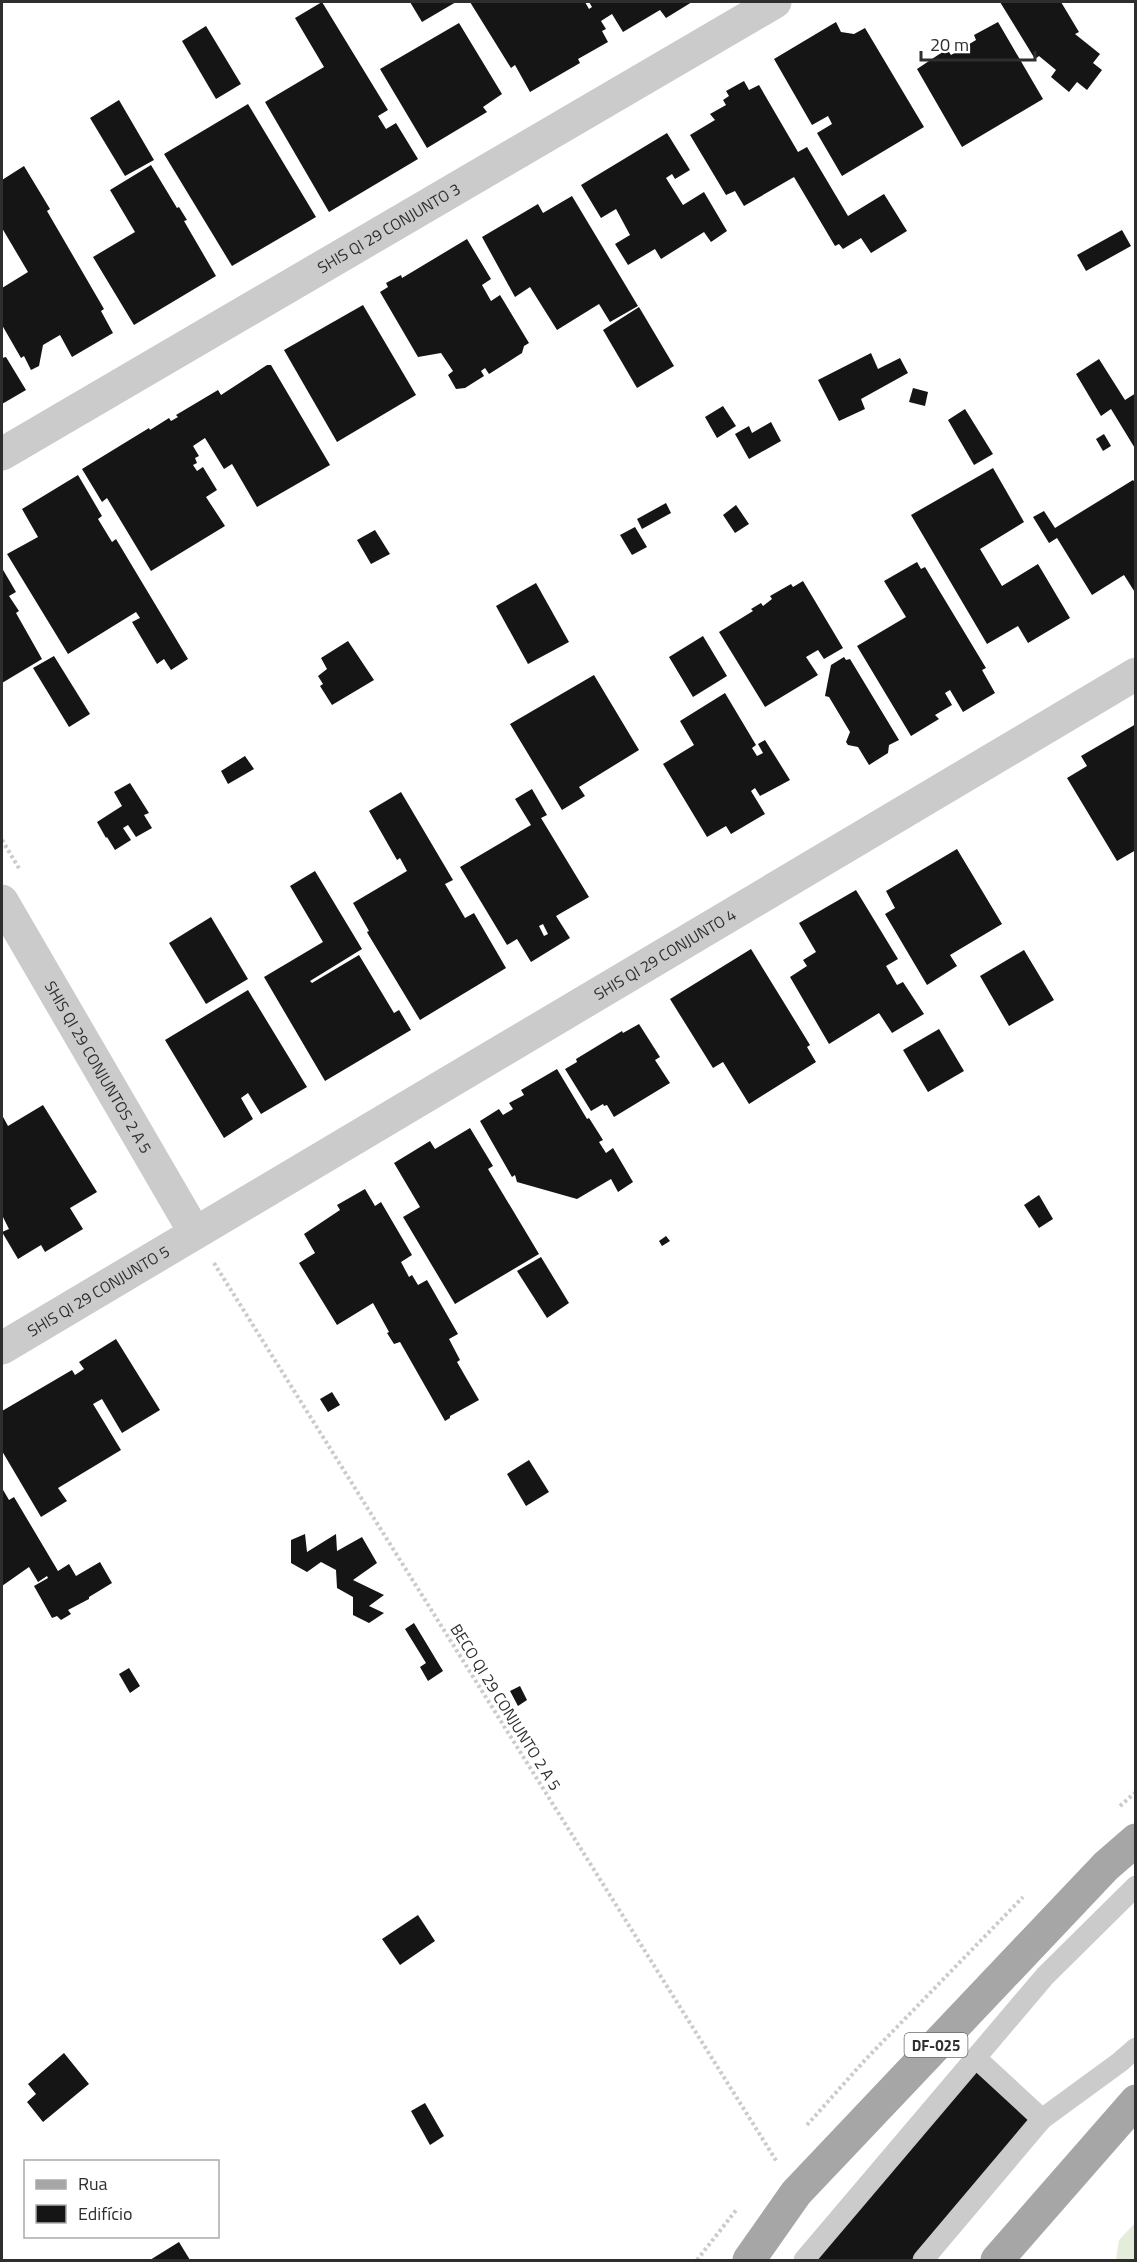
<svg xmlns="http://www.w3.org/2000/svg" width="1137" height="2262" font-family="'Titillium Web',sans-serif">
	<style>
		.green { fill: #e4edda }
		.building { fill: #151515; fill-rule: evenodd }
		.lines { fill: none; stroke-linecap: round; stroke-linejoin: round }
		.path { stroke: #cbcbcb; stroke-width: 4; stroke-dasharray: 3 3; stroke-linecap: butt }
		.service { stroke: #cbcbcb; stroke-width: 21 }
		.minor { stroke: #cbcbcb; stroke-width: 33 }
		.primary { stroke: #a6a6a6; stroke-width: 33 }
		.labels { text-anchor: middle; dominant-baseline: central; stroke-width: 6; stroke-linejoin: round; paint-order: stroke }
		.shield { fill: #fff; stroke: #6d6d6d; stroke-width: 1.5 }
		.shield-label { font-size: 15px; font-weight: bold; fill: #2e2e2e }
		.street-label { font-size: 16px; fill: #2e2e2e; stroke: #fff }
	</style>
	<rect width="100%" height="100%" fill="#fff"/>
	<path class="green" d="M 1135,2223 L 1135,2260 L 1116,2260 L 1119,2240 Z"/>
	<g class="building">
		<path d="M 322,2 L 388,110 L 378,116 L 386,129 L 396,123 L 418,159 L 329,212 L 265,102 L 324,67 L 295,18 Z"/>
		<path d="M 410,2 L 456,2 L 422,22 Z"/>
		<path d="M 470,2 L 585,2 L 589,9 L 592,7 L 589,2 L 692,2 L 666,18 L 660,10 L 623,32 L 612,14 L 601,21 L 606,29 L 602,31 L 608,42 L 578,59 L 580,63 L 530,92 L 515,65 L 511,68 Z"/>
		<path d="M 1000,2 L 1061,2 L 1079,32 L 1075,34 L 1100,54 L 1093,63 L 1102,70 L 1087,90 L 1077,82 L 1069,92 L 1051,77 L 1056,70 L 1039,56 L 1035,59 Z"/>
		<path d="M 836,22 L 841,32 L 854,34 L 865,28 L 924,127 L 842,176 L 817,133 L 832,124 L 828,116 L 812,125 L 774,59 Z"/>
		<path d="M 998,22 L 1043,99 L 962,147 L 917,69 L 947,49 L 951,55 L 976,40 L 974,35 Z"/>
		<path d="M 459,23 L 502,94 L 483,107 L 487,112 L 427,148 L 380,69 Z"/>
		<path d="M 206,26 L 241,84 L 216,99 L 182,41 Z"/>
		<path d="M 744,81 L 749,90 L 759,85 L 798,152 L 807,147 L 848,216 L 884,194 L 907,231 L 871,253 L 861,238 L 843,249 L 839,244 L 835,246 L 794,177 L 744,206 L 735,191 L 726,195 L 690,135 L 715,120 L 710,114 L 726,105 L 723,100 L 729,96 L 726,91 Z"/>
		<path d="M 119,100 L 154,160 L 125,176 L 90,118 Z"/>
		<path d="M 248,104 L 316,217 L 232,266 L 164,154 Z"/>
		<path d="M 667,133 L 690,170 L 675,179 L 672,174 L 666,178 L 683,205 L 704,192 L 727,231 L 711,242 L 704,232 L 661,259 L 655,249 L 628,265 L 615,244 L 630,235 L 616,209 L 601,218 L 581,185 Z"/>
		<path d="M 151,165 L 177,208 L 179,207 L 187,220 L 184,221 L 216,276 L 134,325 L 93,257 L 135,232 L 110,190 Z"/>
		<path d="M 24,166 L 50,209 L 47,211 L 104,309 L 101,311 L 113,333 L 72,357 L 60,335 L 43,345 L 39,366 L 31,370 L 24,356 L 21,358 L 2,325 L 2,288 L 28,272 L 2,228 L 2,180 Z"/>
		<path d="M 572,196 L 638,306 L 610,322 L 599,304 L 557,330 L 530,287 L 515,297 L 482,237 L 538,204 L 543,213 Z"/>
		<path d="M 1122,230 L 1131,246 L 1086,271 L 1077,255 Z"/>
		<path d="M 467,239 L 491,279 L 482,285 L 491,301 L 500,295 L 529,343 L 524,346 L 522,353 L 489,374 L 485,368 L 481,371 L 484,376 L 465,388 L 456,389 L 448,375 L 453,371 L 441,353 L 418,357 L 380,292 L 388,287 L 386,283 L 401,275 L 402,278 Z"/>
		<path d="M 363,305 L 416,395 L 337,442 L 284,350 Z"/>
		<path d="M 639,307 L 674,366 L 637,388 L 603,330 Z"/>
		<path d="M 871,353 L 878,369 L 900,358 L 908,373 L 861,399 L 865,409 L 839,421 L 818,380 Z"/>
		<path d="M 6,357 L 26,390 L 2,404 L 2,358 Z"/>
		<path d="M 1099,359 L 1125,400 L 1136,393 L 1136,450 L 1111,409 L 1101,416 L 1076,374 Z"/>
		<path d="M 267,365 L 271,365 L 330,465 L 257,507 L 232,464 L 224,469 L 205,438 L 193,446 L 199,456 L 195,458 L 197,463 L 193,465 L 197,471 L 203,467 L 217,490 L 206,497 L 225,526 L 151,571 L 107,498 L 102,502 L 82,469 L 149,428 L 150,430 L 169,418 L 171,421 L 178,417 L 176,415 L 218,390 L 221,395 Z"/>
		<path d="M 913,388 L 928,392 L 925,406 L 909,402 Z"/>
		<path d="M 723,406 L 736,426 L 717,438 L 705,417 Z"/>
		<path d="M 965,409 L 993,454 L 974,465 L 948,420 Z"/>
		<path d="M 771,422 L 781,441 L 749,459 L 735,434 L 749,426 L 752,433 Z"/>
		<path d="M 1104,434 L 1111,446 L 1103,451 L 1096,439 Z"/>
		<path d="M 993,468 L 1024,522 L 980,549 L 1002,586 L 1038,564 L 1070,618 L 1028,643 L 1018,626 L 987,644 L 911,515 Z"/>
		<path d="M 78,475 L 102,516 L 98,519 L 112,542 L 116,539 L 188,659 L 171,670 L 164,659 L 157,664 L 132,622 L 140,618 L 136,612 L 68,654 L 7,554 L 38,537 L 22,509 Z"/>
		<path d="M 1133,480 L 1136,484 L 1136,594 L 1124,575 L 1092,595 L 1057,538 L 1049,543 L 1033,517 L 1044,511 L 1055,528 Z"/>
		<path d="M 666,503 L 671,513 L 642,529 L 637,519 Z"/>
		<path d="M 736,505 L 749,524 L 735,533 L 723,515 Z"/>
		<path d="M 635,527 L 647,547 L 632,555 L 620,535 Z"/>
		<path d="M 375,530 L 390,554 L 371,564 L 357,540 Z"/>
		<path d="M 917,562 L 921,569 L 925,567 L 986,668 L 982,670 L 995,693 L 963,712 L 950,690 L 945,693 L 952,705 L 935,715 L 939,719 L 911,736 L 857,646 L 906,617 L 884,581 Z"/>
		<path d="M 2,568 L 16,592 L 9,596 L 19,611 L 16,613 L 42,659 L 2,683 Z"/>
		<path d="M 803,581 L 843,648 L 824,659 L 818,650 L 806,657 L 818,675 L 765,707 L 719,632 L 753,611 L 751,609 L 761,603 L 763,606 L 772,599 L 770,596 L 791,584 L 793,587 Z"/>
		<path d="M 536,583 L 569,642 L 528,664 L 496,606 Z"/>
		<path d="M 703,636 L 727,676 L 693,697 L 669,657 Z"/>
		<path d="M 348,641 L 374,680 L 332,705 L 320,686 L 323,684 L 318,676 L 327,669 L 321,658 Z"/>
		<path d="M 54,656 L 90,714 L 69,727 L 33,668 Z"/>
		<path d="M 844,657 L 846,660 L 850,659 L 899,740 L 889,745 L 888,753 L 869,765 L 858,747 L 848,745 L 846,742 L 850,732 L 829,697 L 825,696 L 831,665 Z"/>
		<path d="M 594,675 L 639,750 L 579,787 L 585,796 L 562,810 L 510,724 Z"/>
		<path d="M 725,693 L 756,745 L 752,748 L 757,756 L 763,753 L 758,744 L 765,740 L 790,780 L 760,796 L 755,788 L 751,791 L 765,814 L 731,834 L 726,826 L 707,837 L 663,764 L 694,745 L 680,721 Z"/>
		<path d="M 1136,724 L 1136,850 L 1117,861 L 1067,778 L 1087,766 L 1081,756 Z"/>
		<path d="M 245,756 L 254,769 L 228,784 L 221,771 Z"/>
		<path d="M 130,783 L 149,813 L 144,815 L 152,828 L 136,837 L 128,825 L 123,828 L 131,840 L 115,850 L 107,837 L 106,838 L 97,822 L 122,806 L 114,792 Z"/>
		<path d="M 532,789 L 547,815 L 541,818 L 589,897 L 556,916 L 570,938 L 531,962 L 517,939 L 507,945 L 460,867 L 531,825 L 515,799 ZM 543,924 L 548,934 L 544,936 L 539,926 Z"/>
		<path d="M 401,792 L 453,880 L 445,884 L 465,918 L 474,913 L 506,968 L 420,1020 L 368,934 L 367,932 L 369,931 L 353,903 L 407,871 L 400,858 L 397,860 L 369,811 Z"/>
		<path d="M 957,849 L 1002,924 L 950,955 L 957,966 L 927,985 L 885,914 L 895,908 L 886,891 Z"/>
		<path d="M 315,871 L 362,949 L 310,981 L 312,983 L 359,955 L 394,1013 L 399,1010 L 411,1030 L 325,1081 L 264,977 L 323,942 L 290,886 Z"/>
		<path d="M 856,890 L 898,959 L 886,966 L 897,985 L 903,982 L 924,1014 L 892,1033 L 879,1013 L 829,1044 L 790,977 L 807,966 L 803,960 L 816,952 L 799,923 Z"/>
		<path d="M 211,917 L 248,979 L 206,1004 L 169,943 Z"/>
		<path d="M 751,949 L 810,1045 L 807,1047 L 816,1062 L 749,1104 L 723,1062 L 713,1068 L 670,999 Z"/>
		<path d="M 1024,950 L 1054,1000 L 1009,1026 L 980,976 Z"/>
		<path d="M 248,990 L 307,1087 L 261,1114 L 248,1093 L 241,1098 L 253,1119 L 224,1138 L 165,1040 Z"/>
		<path d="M 639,1024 L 660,1057 L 655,1060 L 670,1083 L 614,1117 L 607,1105 L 604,1106 L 603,1104 L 591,1111 L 565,1069 L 577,1062 L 576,1059 L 622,1031 L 623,1033 Z"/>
		<path d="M 939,1029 L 964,1071 L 928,1092 L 903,1050 Z"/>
		<path d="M 557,1069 L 587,1119 L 589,1118 L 603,1140 L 599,1142 L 606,1153 L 613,1148 L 633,1182 L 618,1192 L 611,1179 L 577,1199 L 517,1182 L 515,1175 L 512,1177 L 480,1121 L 499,1109 L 503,1115 L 513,1109 L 509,1103 L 524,1095 L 521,1090 Z"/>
		<path d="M 43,1105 L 97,1192 L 70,1208 L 83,1229 L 45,1252 L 41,1245 L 18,1259 L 2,1232 L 9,1229 L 2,1215 L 2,1115 L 8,1126 Z"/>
		<path d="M 470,1128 L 493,1166 L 488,1169 L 539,1254 L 455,1304 L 403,1217 L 420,1207 L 394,1163 L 430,1141 L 435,1149 Z"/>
		<path d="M 365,1189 L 375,1206 L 381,1202 L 412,1255 L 401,1262 L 409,1277 L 412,1275 L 418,1285 L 427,1280 L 458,1334 L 449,1339 L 460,1360 L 457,1362 L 479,1400 L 450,1416 L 450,1418 L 445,1421 L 400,1342 L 394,1344 L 387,1333 L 389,1332 L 373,1303 L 337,1325 L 299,1263 L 315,1253 L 304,1234 L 340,1210 L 337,1205 Z"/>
		<path d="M 1039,1195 L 1053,1219 L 1039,1228 L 1024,1205 Z"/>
		<path d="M 666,1236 L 670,1241 L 662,1246 L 659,1241 Z"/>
		<path d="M 541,1257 L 569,1303 L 547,1318 L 517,1271 Z"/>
		<path d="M 116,1339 L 160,1410 L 122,1433 L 102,1399 L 93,1404 L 121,1450 L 58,1488 L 67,1501 L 41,1517 L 2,1451 L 2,1411 L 72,1370 L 75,1375 L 84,1369 L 79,1362 Z"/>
		<path d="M 332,1392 L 340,1405 L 328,1412 L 320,1399 Z"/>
		<path d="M 529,1460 L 549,1492 L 526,1506 L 507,1474 Z"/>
		<path d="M 2,1488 L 9,1500 L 14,1497 L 58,1571 L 69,1564 L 76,1576 L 100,1562 L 112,1583 L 89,1597 L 89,1599 L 68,1610 L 71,1614 L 61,1620 L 57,1616 L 52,1618 L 34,1586 L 48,1578 L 47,1576 L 38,1582 L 29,1567 L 2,1586 Z"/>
		<path d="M 305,1534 L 307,1552 L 336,1534 L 337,1551 L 362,1537 L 377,1563 L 353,1580 L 384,1595 L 369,1606 L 384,1613 L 369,1623 L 353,1615 L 353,1597 L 337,1588 L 336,1570 L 321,1562 L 307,1572 L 291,1563 L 291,1540 Z"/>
		<path d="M 414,1623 L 443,1671 L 428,1681 L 420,1667 L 426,1663 L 405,1629 Z"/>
		<path d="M 129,1668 L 140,1686 L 130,1693 L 119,1674 Z"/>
		<path d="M 520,1686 L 527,1700 L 518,1706 L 510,1691 Z"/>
		<path d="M 418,1915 L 435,1941 L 400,1965 L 382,1939 Z"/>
		<path d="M 64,2053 L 89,2084 L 43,2122 L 27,2102 L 36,2094 L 28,2084 Z"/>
		<path d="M 975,2070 L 1035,2116 L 912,2260 L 812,2260 Z"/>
		<path d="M 425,2103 L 444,2136 L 430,2145 L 411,2111 Z"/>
		<path d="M 179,2242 L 190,2260 L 150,2260 Z"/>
	</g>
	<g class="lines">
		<g class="path">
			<path d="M 2,840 L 20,870"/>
			<path d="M 214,1263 L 777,2162"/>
			<path d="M 1120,1806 L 1136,1792"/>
			<path d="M 807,2125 L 865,2060 L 1023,1897"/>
			<path d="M 697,2260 L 737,2209"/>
		</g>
		<g class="service">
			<path d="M 976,2058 L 1042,2119"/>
			<path d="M 804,2260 L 1045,1976 L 1136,1886"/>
			<path d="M 923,2260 L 1042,2119 L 1120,2062 L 1136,2048"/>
		</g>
		<g class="minor">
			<path id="s1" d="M 2,454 L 775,2"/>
			<path id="s2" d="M 2,901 L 195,1233"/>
			<path id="s3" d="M 2,1348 L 1136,674"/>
		</g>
		<g class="primary">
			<path d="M 749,2260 L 796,2193 L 1106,1866 L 1136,1840"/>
			<path d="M 997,2260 L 1136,2101"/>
		</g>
	</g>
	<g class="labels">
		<rect class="shield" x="904.5" y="2033" width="63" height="24" rx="4.5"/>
		<g class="shield-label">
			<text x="936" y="2045">DF-025</text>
		</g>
		<g class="street-label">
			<text stroke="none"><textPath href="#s1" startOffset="448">SHIS QI 29 CONJUNTO 3</textPath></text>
			<text stroke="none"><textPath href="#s3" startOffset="771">SHIS QI 29 CONJUNTO 4</textPath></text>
			<text stroke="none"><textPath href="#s2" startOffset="192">SHIS QI 29 CONJUNTOS 2 A 5</textPath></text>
			<text stroke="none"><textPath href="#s3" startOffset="112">SHIS QI 29 CONJUNTO 5</textPath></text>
			<text transform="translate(506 1707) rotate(58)">BECO QI 29 CONJUNTO 2 A 5</text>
		</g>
	</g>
	<rect width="1137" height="2262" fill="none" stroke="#2e2e2e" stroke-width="6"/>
	<rect x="24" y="2160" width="195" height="78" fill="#ffffff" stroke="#ababab" stroke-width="1.5"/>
	<rect x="36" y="2180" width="30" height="9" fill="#a6a6a6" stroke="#ababab" stroke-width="1.5"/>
	<text x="78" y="2190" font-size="18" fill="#2e2e2e">Rua</text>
	<rect x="36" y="2205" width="30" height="18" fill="#151515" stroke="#ababab" stroke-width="1.5"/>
	<text x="78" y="2220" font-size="18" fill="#2e2e2e">Edifício</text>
	<path d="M921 51v9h114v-9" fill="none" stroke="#2e2e2e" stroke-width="3"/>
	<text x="930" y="51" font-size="18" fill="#2e2e2e" stroke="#ffffff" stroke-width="4.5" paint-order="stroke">20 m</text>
</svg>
